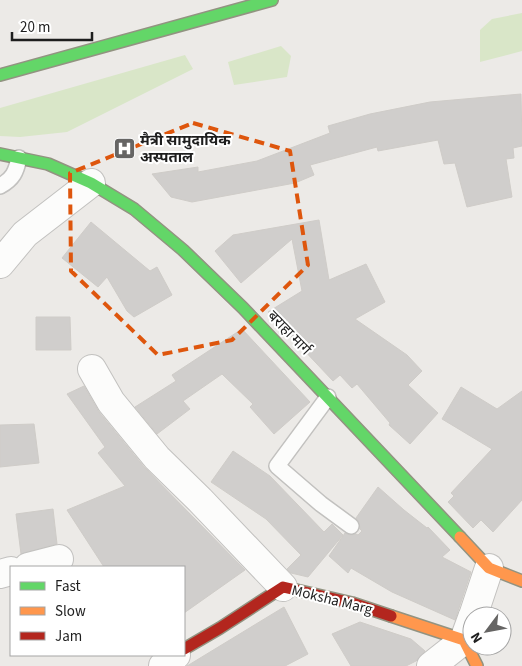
<svg xmlns="http://www.w3.org/2000/svg" width="522" height="666" font-family="'Source Sans 3','Noto Sans Devanagari',sans-serif">
	<style>
		.grass { fill: #d9e6c8 }
		.building { fill: #d0cecc; stroke: #cfccc8 }
		.lines { fill: none; stroke-linecap: round; stroke-linejoin: round }
		.lane-casing { stroke: #c2c1bf; stroke-width: 18 }
		.street-casing { stroke: #c2c1bf; stroke-width: 30 }
		.fast-casing { stroke: #929381; stroke-width: 14 }
		.slow-casing { stroke: #929381; stroke-width: 14 }
		.jam-casing { stroke: #929381; stroke-width: 14 }
		.lane { stroke: #fcfcfb; stroke-width: 15 }
		.street { stroke: #fcfcfb; stroke-width: 28 }
		.fast { stroke: #63d668; stroke-width: 11 }
		.slow { stroke: #ff974d; stroke-width: 11 }
		.jam { stroke: #b3261e; stroke-width: 11 }
		.marked { fill: none; stroke: #de560d; stroke-width: 4; stroke-dasharray: 10 6; stroke-linejoin: round }
		.labels { text-anchor: middle; dominant-baseline: central; stroke-width: 4; stroke-linejoin: round; paint-order: stroke }
		.poi-label { font-size: 15px; font-weight: bold; fill: #1e1e1e; stroke: #fff; text-anchor: start }
		.street-label { font-size: 15px; fill: #1e1e1e; stroke: #fff }
	</style>
	<rect width="100%" height="100%" fill="#eceae7"/>
	<g class="grass">
		<path d="M 522,13 L 522,51 L 480,62 L 480,30 L 492,19 Z"/>
		<path d="M 281,46 L 291,56 L 287,77 L 234,85 L 228,62 Z"/>
		<path d="M 185,55 L 193,69 L 67,132 L 20,137 L 0,136 L 0,108 Z"/>
	</g>
	<g class="building">
		<path d="M 521,94 L 522,146 L 513,148 L 514,158 L 506,159 L 512,197 L 467,207 L 455,163 L 444,164 L 438,140 L 378,151 L 377,147 L 310,165 L 314,175 L 295,183 L 192,202 L 171,197 L 152,174 L 198,167 L 198,172 L 257,161 L 330,133 L 328,126 L 370,114 L 430,102 Z"/>
		<path d="M 319,220 L 329,280 L 366,264 L 385,302 L 355,319 L 407,355 L 422,371 L 408,385 L 438,413 L 410,444 L 389,425 L 390,423 L 357,384 L 352,388 L 340,375 L 333,381 L 268,312 L 302,291 L 292,239 L 241,283 L 215,251 L 233,235 Z"/>
		<path d="M 91,222 L 150,271 L 157,267 L 172,295 L 134,317 L 127,311 L 107,277 L 98,287 L 62,258 Z"/>
		<path d="M 36,317 L 70,317 L 71,350 L 36,350 Z"/>
		<path d="M 242,329 L 310,402 L 274,434 L 250,407 L 253,404 L 222,374 L 183,401 L 190,409 L 157,434 L 135,407 L 176,381 L 172,375 Z"/>
		<path d="M 84,386 L 99,412 L 145,468 L 245,570 L 184,613 L 184,567 L 104,567 L 67,510 L 125,486 L 98,453 L 105,447 L 67,394 Z"/>
		<path d="M 461,387 L 497,409 L 522,391 L 522,500 L 493,532 L 481,520 L 473,528 L 448,502 L 454,496 L 451,493 L 492,449 L 442,419 Z"/>
		<path d="M 34,424 L 39,463 L 0,467 L 0,425 Z"/>
		<path d="M 233,451 L 270,476 L 324,532 L 332,524 L 343,535 L 308,577 L 291,573 L 287,569 L 301,555 L 266,519 L 211,482 Z"/>
		<path d="M 378,487 L 404,510 L 427,528 L 428,527 L 450,550 L 442,557 L 471,572 L 455,620 L 392,592 L 351,568 L 348,573 L 329,556 L 345,533 L 350,535 L 356,534 L 358,535 L 362,531 L 360,529 L 359,522 L 356,518 Z"/>
		<path d="M 53,509 L 57,544 L 21,554 L 16,514 Z"/>
		<path d="M 284,607 L 308,654 L 285,666 L 187,666 Z"/>
		<path d="M 360,622 L 411,639 L 425,651 L 416,661 L 406,666 L 351,666 L 332,634 Z"/>
	</g>
	<g class="lines">
		<defs>
			<g id="lane">
				<path d="M 0,186 C 13,179 16,172 19,158"/>
				<path d="M 328,397 L 277,466 L 321,504 L 351,526"/>
			</g>
			<g id="street">
				<path d="M 0,264 L 25,234 L 91,183"/>
				<path d="M 92,369 L 111,402 L 157,458 L 200,500 L 283,587"/>
				<path d="M 28,567 L 59,559"/>
				<path d="M 0,574 L 11,571"/>
				<path d="M 473,616 L 489,568"/>
				<path d="M 163,666 L 176,655"/>
				<path d="M 431,666 L 464,640 L 472,618"/>
			</g>
			<g id="fast">
				<path d="M 0,75 L 272,0"/>
				<path d="M 0,154 L 48,164 L 91,183 L 134,209 L 183,250 L 243,308 L 460,537"/>
			</g>
			<g id="slow">
				<path d="M 460,537 L 489,568 L 522,581"/>
				<path d="M 391,616 L 464,640 L 477,666"/>
			</g>
			<path id="jam" d="M 184,649 L 220,628 L 283,587 L 352,603 L 391,616"/>
		</defs>
		<use href="#lane" class="lane-casing"/>
		<use href="#street" class="street-casing"/>
		<use href="#fast" class="fast-casing"/>
		<use href="#slow" class="slow-casing"/>
		<use href="#jam" class="jam-casing"/>
		<use href="#lane" class="lane"/>
		<use href="#street" class="street"/>
		<use href="#fast" class="fast"/>
		<use href="#slow" class="slow"/>
		<use href="#jam" class="jam"/>
	</g>
	<path class="marked" d="M 193,123 L 290,151 L 308,265 L 232,340 L 158,355 L 71,271 L 70,173 Z"/>
	<defs>
		<symbol id="hospital-square" viewBox="-11 -11 22 22"><rect x="-9" y="-9" width="18" height="18" rx="4" fill="#666564" stroke="#fff"/><path d="M-5-5h3v3.5h4V-5h3V5h-3V1.5h-4V5h-3Z" fill="#fff"/></symbol>
	</defs>
	<g fill-rule="evenodd">
		<use href="#hospital-square" x="112" y="136" width="25" height="25"/>
	</g>
	<g class="labels">
		<g class="poi-label">
			<text x="140" y="140">मैत्री सामुदायिक<tspan x="140" dy="17">अस्पताल</tspan></text>
		</g>
		<g class="street-label">
			<text transform="translate(289 333) rotate(46)">बराहा मार्ग</text>
			<text transform="translate(332 600) rotate(14)">Moksha Marg</text>
		</g>
	</g>
	<rect x="10" y="566" width="175" height="90" fill="#ffffff" stroke="#a5a5a5"/>
	<rect x="20" y="582" width="25" height="8" fill="#63d668" stroke="#a5a5a5"/>
	<text x="55" y="591" font-size="15" fill="#1e1e1e">Fast</text>
	<rect x="20" y="607" width="25" height="8" fill="#ff974d" stroke="#a5a5a5"/>
	<text x="55" y="616" font-size="15" fill="#1e1e1e">Slow</text>
	<rect x="20" y="632" width="25" height="8" fill="#b3261e" stroke="#a5a5a5"/>
	<text x="55" y="641" font-size="15" fill="#1e1e1e">Jam</text>
	<g transform="translate(487 631) rotate(238)"><circle r="24" fill="#ffffff" stroke="#a5a5a5"/>
	<path d="M0-4L9 19L0 12L-9 19Z" fill="#666564"/>
	<text y="-8" font-size="14" font-weight="bold" text-anchor="middle" fill="#1e1e1e">N</text>
	</g>
	<path d="M12 32v8h80v-8" fill="none" stroke="#1e1e1e" stroke-width="2.5"/>
	<text x="20" y="32" font-size="15" fill="#1e1e1e" stroke="#ffffff" stroke-width="4" paint-order="stroke">20 m</text>
</svg>
